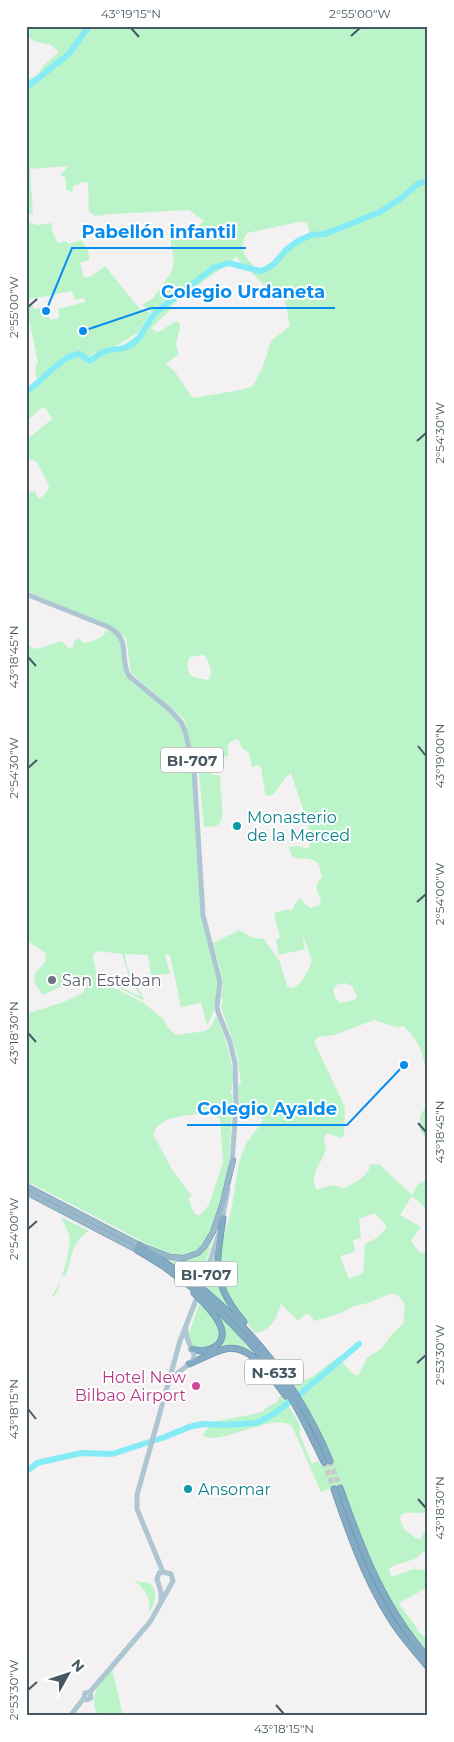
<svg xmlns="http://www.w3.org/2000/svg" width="454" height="1742" font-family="Montserrat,sans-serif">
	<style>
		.green { fill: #bcf4ca; fill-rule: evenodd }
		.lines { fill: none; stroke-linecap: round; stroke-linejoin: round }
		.river { stroke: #85ecf6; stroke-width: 6 }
		.motorway-tunnel { stroke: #c8cbcd; stroke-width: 5.5; stroke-dasharray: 5.5 3; stroke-linecap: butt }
		.trunk-casing { stroke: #6f96b0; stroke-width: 6 }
		.motorway-casing { stroke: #6f96b0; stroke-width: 7 }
		.primary { stroke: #aec5d2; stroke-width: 5 }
		.trunk { stroke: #99b8cb; stroke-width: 5 }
		.motorway { stroke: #84abc4; stroke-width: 5.5 }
		.motorway-bridge-casing { stroke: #6f96b0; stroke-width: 7; stroke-linecap: butt }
		.motorway-bridge { stroke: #84abc4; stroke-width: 5.5 }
		.ticks { fill: none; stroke: #465861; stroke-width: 2 }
		.culture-dot { fill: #0f9aa8; stroke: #fff; stroke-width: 2 }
		.worship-dot { fill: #6b7280; stroke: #fff; stroke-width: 2 }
		.hotel-dot { fill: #d1479c; stroke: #fff; stroke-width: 2 }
		.labels { text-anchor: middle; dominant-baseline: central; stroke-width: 4; stroke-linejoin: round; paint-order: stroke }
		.shield { fill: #fff; stroke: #7e8a90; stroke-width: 1 }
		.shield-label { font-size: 15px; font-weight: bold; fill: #465861 }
		.culture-label { font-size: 16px; fill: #0d838f; stroke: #fff; text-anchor: start }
		.worship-label { font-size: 16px; fill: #5b616d; stroke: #fff; text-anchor: start }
		.hotel-label { font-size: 16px; fill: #b23c85; stroke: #fff; text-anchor: end }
		.leader { fill: none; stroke: #098cf0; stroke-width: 2 }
		.callout-dot { fill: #098cf0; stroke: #fff; stroke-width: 2 }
		.callout-label { font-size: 18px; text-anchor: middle; font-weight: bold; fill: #098cf0; stroke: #fff; stroke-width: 4; stroke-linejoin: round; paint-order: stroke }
		.neatline { fill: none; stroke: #465861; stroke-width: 2 }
		.ticks-label { font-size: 12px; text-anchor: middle; fill: #465861 }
	</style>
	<rect width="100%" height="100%" fill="#f3f1f1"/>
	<g class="green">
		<path d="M 26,26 L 428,26 L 428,1078 C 423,1055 421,1041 402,1025 L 398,1028 L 374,1020 L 334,1035 L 318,1037 L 314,1042 L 345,1107 L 344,1136 L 341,1138 L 327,1133 C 320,1142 328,1143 325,1152 C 321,1164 308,1177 317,1190 L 331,1185 L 344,1188 C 353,1184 370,1176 370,1164 L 380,1165 L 412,1195 L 417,1185 L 428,1179 L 428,1210 L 412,1196 L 400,1215 L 421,1227 L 411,1241 L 419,1252 L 428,1254 L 428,1511 C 425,1512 422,1513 419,1513 C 410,1514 405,1509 399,1518 L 405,1530 L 417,1539 L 421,1538 L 428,1525 L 428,1550 C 422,1552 421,1554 417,1557 C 409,1563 396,1562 389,1569 L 391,1577 L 414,1569 L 428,1571 L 428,1587 L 399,1603 C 403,1610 407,1615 412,1621 C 417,1627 418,1635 428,1638 L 428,1652 C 410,1632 393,1610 381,1585 C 365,1553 354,1518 341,1484 L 321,1492 L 292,1426 C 275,1414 234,1437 214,1438 C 210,1438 206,1437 202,1436 L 212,1422 L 255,1414 L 264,1411 L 264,1409 L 278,1401 L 278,1399 L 282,1395 L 300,1425 L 300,1435 L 312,1464 L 318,1461 L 320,1465 L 332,1460 L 313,1420 L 314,1418 L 283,1368 L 282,1363 L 296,1383 L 312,1377 L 338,1357 L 352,1373 L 358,1376 L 367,1358 L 382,1348 L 392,1334 L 403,1324 L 405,1305 L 398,1295 L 390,1294 L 368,1303 L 354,1306 L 341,1313 L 315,1321 L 307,1313 L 300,1319 L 297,1320 L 281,1304 C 277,1318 271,1331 255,1333 C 245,1318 232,1304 225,1288 C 213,1255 226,1236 232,1205 C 236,1187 236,1167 244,1149 C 248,1138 258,1130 263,1120 L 260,1117 L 251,1116 L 240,1113 L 238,1086 L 241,1083 L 237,1054 L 221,1007 L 223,1000 L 221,997 C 227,979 216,960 213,943 L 239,930 L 253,938 L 264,939 L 280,962 L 287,986 L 292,988 C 302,985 309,970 312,960 C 308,953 306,940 302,935 L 305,949 L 279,955 L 276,941 L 280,937 L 274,913 L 290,909 L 291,911 L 299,898 L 310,908 L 319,905 L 321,902 L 316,886 L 322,876 C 320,872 320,863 315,861 C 304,855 291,865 289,847 L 299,846 L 308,849 L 310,846 L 308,824 L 291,773 L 286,777 L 273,795 L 267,796 L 265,793 L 261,767 L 257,765 L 252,767 L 249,753 L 242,748 L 238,739 L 231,741 L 228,745 L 228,756 L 214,759 L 210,765 L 211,774 L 221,776 C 218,787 227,815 219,824 C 216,827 208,827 204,827 L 199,774 L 184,719 L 131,673 L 126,638 L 113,627 L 26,591 L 26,493 L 35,491 L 38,499 C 43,496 48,493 49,486 L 37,462 L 26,458 L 26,434 L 30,437 L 52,419 L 46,409 L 43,407 L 26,421 L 26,389 C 41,386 39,380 49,373 C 56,368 72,357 80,356 L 85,361 L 90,361 L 99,353 L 122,346 L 145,330 L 148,324 L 156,315 L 142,305 L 154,297 L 172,271 L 174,262 L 171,244 L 171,240 L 193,231 L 204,221 L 189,210 L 113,214 L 95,216 L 89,211 L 88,183 L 83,182 L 73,186 L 72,193 L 69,190 L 66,190 L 66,183 L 65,177 L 61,176 L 61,174 L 68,166 L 30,169 L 33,214 L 26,214 L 26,81 L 38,74 L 44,65 L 59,52 L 51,45 L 36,42 L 26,35 ZM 299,222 L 307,222 L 310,233 C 305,237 298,239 293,243 C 282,252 272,270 258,270 C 245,257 237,250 247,233 ZM 236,257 L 266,287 L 297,293 L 285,300 L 290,326 L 271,341 L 262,369 L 252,387 L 235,391 L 193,398 L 175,372 L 166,364 L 179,354 C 172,340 181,336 180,324 L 177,321 C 169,324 164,331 156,332 L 151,328 L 169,311 L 173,304 ZM 202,655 L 205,656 C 209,663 214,673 208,680 L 193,677 C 187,673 186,663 190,657 ZM 345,983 L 352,986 L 357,997 L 354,1000 L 340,1003 L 336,999 L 333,990 L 336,985 ZM 375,1213 L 387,1227 L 377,1238 L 365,1244 L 363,1273 L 349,1279 L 340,1256 L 355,1252 L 353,1240 L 361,1238 L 359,1219 Z"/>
		<path d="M 26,222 L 38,225 L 52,223 L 52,231 L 58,243 L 67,241 L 68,244 L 81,240 C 87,247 89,251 89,260 L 80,263 L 84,278 L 92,276 L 105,266 L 139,308 L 150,313 L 139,332 L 111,349 L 93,353 L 90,358 L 87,359 L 76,351 C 62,356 47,370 37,382 L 35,368 L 38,362 L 26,305 L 32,304 L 34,309 L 45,307 L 50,320 L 59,318 L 58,309 L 85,302 L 84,298 L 75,300 L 72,291 L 26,300 Z"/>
		<path d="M 107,630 L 115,634 L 119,638 L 128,677 L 132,682 L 172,714 L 181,726 L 192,767 L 202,917 L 219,983 L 214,1011 L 207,1026 L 201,1003 L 181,1007 L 170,955 L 165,955 L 170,974 L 151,975 L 148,955 L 125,954 L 127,967 L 145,1001 L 97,977 L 97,979 L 144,1003 L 163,1019 L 170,1030 L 176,1035 L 205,1031 L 212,1026 L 214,1018 L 217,1017 C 225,1038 239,1074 230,1094 L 233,1094 L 229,1161 L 226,1182 L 208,1238 C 201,1248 193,1255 181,1256 C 167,1257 134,1237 121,1230 C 90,1214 58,1197 26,1181 L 26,1014 L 64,1002 L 83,993 L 86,986 L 82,983 L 62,986 L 43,995 L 35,984 L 34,975 L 45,962 L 46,953 L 26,940 L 26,645 L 37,649 L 62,641 L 69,649 L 73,647 L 74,642 L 77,638 L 84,643 C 94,641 102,639 107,630 ZM 97,951 L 122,954 L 129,976 L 141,997 L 97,975 L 93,958 L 94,954 ZM 208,1112 L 210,1115 L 220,1119 L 223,1162 L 209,1205 L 199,1216 L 194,1213 L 188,1198 L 192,1196 L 173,1171 L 153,1134 C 161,1113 191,1117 208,1112 Z"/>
		<path d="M 428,1103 L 428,1139 L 420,1131 L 420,1116 Z"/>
		<path d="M 61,1217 L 89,1231 C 73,1239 71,1259 66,1275 L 61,1277 L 58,1291 L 53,1297 L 52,1296 C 61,1284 72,1250 69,1235 C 67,1228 63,1223 61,1217 Z"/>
		<path d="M 217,1225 L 200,1281 L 170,1260 C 198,1265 204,1245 217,1225 Z"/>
		<path d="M 216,1252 C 215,1282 218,1291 236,1315 L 206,1287 Z"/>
		<path d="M 199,1304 L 215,1319 L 220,1332 C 217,1351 194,1355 188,1336 Z"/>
		<path d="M 208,1304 L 225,1320 L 263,1364 L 240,1348 L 197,1358 L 198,1353 L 208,1352 L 220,1346 L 224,1334 Z"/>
		<path d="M 134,1581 L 149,1583 C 160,1591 155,1604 149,1613 C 151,1599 146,1589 134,1581 Z"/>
		<path d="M 112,1669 L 123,1716 L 98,1716 C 88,1695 99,1685 112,1669 Z"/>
	</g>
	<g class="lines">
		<g class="river">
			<path d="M 26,88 L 69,54 L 89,26"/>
			<path d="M 26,392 C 39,384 65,352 80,354 L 89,361 C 95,358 99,353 106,351 C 118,348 123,351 135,342 C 141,338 148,321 155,313 L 213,268 L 229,263 L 259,271 L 264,270 L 274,264 L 286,250 L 298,241 L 311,235 L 325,234 L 380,212 L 400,199 L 419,183 L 428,182"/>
			<path d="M 299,1395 L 359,1344"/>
			<path d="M 26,1469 L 30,1469 L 37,1463 L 81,1453 L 112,1454 L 165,1437 L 189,1427 L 202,1424 L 225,1425 L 257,1423 L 275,1413 L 288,1403"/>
		</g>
		<g class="motorway-tunnel">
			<path d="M 330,1461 L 340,1488"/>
			<path d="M 324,1462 L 334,1489"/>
		</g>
		<defs>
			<g id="trunk">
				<path d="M 26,1186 L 139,1245 L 170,1257 L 184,1258 L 198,1253 L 204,1247 L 213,1232 L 223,1202 L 233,1160"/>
				<path d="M 26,1192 L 137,1250"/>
			</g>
			<g id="motorway">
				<path d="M 223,1218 C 216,1265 211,1283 244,1322"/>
				<path d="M 139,1245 L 196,1283"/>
				<path d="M 137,1250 L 163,1266 L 194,1289"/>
				<path d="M 206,1292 C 260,1338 303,1395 330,1461"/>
				<path d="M 204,1297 C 229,1320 252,1343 273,1371 C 294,1398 309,1431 324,1462"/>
				<path d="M 192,1349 C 208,1355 229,1344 220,1325 C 217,1316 209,1309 203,1302"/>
				<path d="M 189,1364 C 201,1359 213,1352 225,1349 C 252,1343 272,1378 286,1396"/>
				<path d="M 340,1488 C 362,1550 383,1607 428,1658"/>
				<path d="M 334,1489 C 349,1533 365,1579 390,1618 C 401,1636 415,1651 428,1667"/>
			</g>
		</defs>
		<use href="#trunk" class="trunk-casing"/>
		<use href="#motorway" class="motorway-casing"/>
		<g class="primary">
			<path d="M 26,594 L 106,626 C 133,638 118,656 129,676 L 170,710 L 181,722 L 185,731 L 194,769 L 203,915 L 220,982 L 217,1006 L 218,1012 L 230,1042 L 235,1063 L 236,1106 L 232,1163"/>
			<path d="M 222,1220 L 228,1189"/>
			<path d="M 170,1379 C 177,1372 190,1366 194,1358 C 195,1348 186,1345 186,1330"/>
			<path d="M 163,1572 L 137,1509 L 137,1495 L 180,1341 L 205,1277 L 219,1233"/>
			<path d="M 161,1600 L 161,1592 L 157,1579 L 159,1573 L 163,1572"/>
			<path d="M 90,1692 L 150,1622 L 173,1581 L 171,1574 L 163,1572"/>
			<path d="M 84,1698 L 87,1700 L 91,1698 L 90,1692"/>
			<path d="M 70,1716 L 84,1698 L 85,1693 L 90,1692"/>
		</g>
		<use href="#trunk" class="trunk"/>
		<use href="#motorway" class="motorway"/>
		<defs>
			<g id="motorway-bridge">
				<path d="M 196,1283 L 206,1292"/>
				<path d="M 195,1290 L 204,1297"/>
				<path d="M 193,1292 L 203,1302"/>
			</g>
		</defs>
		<use href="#motorway-bridge" class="motorway-bridge-casing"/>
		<use href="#motorway-bridge" class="motorway-bridge"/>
	</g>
	<path class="ticks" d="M 131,28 L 139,37M 351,36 L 360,28M 28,307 L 37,299M 417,441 L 426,433M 28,657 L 36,666M 418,746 L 426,756M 28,768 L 37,760M 417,902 L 426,894M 28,1033 L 36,1042M 418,1123 L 426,1132M 28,1229 L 37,1221M 417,1363 L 426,1355M 28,1409 L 36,1419M 418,1499 L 426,1508M 28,1690 L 37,1682M 276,1705 L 284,1714"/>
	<g class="culture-dot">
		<circle cx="237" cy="826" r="5"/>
		<circle cx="188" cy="1489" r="5"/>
	</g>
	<circle class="worship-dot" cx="52" cy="980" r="5"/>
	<circle class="hotel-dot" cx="196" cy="1386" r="5"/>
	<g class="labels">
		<g class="shield">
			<rect x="161" y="747.5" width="62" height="25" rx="4"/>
			<rect x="175" y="1261.5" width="62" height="25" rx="4"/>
			<rect x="245" y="1359.5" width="58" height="25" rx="4"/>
		</g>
		<g class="shield-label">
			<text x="192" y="760">BI-707</text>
			<text x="206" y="1274">BI-707</text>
			<text x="274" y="1372">N-633</text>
		</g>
		<g class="culture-label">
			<text x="247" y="817">Monasterio<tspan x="247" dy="18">de la Merced</tspan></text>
			<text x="198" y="1489">Ansomar</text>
		</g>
		<g class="worship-label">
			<text x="62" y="980">San Esteban</text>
		</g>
		<g class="hotel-label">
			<text x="186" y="1377">Hotel New<tspan x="186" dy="18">Bilbao Airport</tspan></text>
		</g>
	</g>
	<path class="leader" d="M46 311L72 248H246M83 331L151 308H335M404 1065L347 1125H187"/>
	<g class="callout-dot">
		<circle cx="46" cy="311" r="5"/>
		<circle cx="83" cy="331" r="5"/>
		<circle cx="404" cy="1065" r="5"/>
	</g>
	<g class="callout-label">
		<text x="159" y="238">Pabellón infantil</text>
		<text x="243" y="298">Colegio Urdaneta</text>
		<text x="267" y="1115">Colegio Ayalde</text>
	</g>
	<rect width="454" height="1742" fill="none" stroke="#ffffff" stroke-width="55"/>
	<g transform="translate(68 1674) rotate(50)" stroke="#ffffff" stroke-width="4" paint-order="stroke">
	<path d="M0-4L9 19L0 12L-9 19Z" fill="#465861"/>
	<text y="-8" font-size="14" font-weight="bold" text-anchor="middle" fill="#465861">N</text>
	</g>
	<rect x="28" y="28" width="398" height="1686" class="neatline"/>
	<g class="ticks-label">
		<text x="131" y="18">43°19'15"N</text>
		<text x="360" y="18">2°55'00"W</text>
		<text transform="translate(14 307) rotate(-90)" y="4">2°55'00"W</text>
		<text transform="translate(440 433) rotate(-90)" y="4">2°54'30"W</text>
		<text transform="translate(14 657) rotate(-90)" y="4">43°18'45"N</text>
		<text transform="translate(440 756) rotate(-90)" y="4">43°19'00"N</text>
		<text transform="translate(14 768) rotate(-90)" y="4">2°54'30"W</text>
		<text transform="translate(440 894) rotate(-90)" y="4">2°54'00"W</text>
		<text transform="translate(14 1033) rotate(-90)" y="4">43°18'30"N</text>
		<text transform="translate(440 1132) rotate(-90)" y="4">43°18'45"N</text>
		<text transform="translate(14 1229) rotate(-90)" y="4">2°54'00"W</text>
		<text transform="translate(440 1355) rotate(-90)" y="4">2°53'30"W</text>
		<text transform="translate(14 1409) rotate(-90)" y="4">43°18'15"N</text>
		<text transform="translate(440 1508) rotate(-90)" y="4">43°18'30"N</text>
		<text transform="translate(14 1690) rotate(-90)" y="4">2°53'30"W</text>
		<text x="284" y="1733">43°18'15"N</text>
	</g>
</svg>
